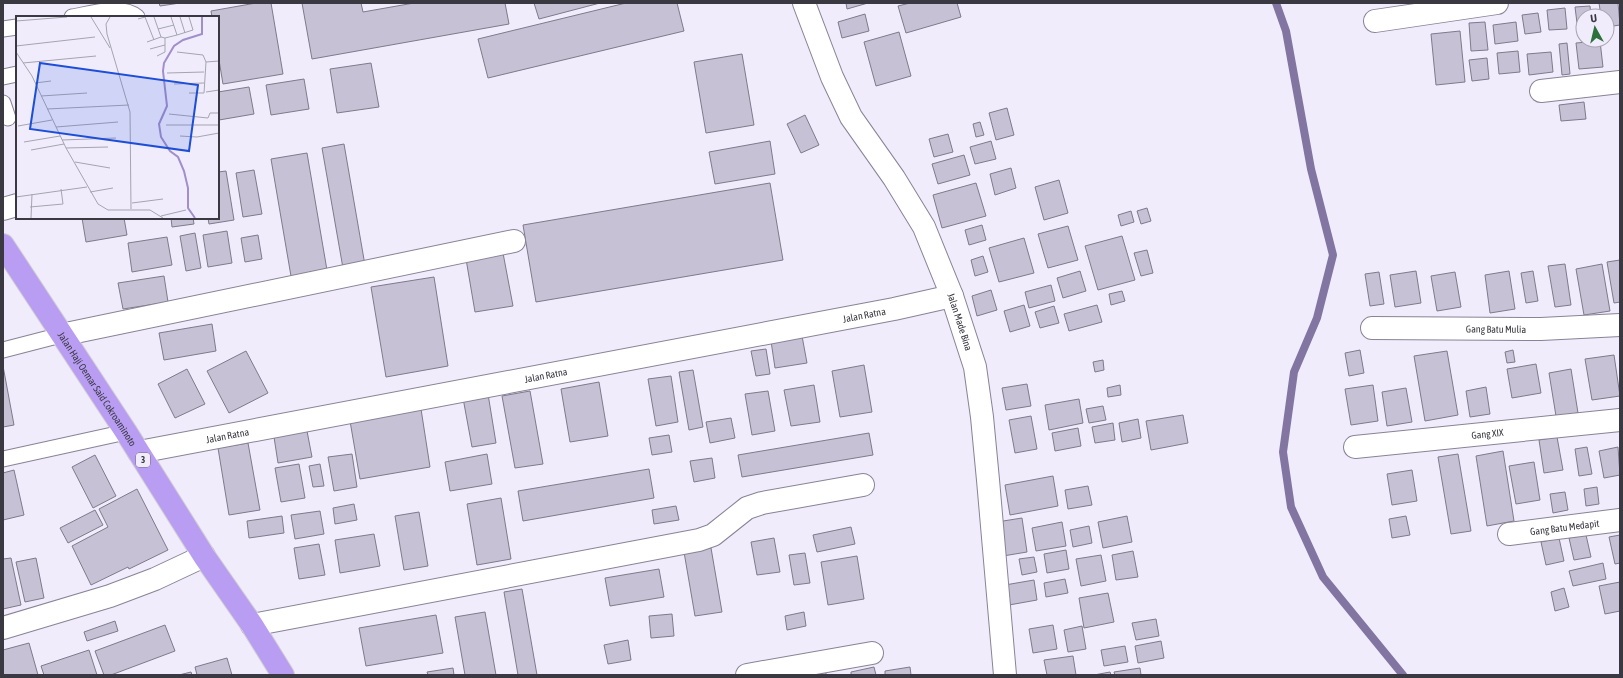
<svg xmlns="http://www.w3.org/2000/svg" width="1623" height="678" font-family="'Asap Condensed',sans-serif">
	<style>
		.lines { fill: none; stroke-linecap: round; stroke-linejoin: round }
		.stream { stroke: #8275a1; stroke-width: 8 }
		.building { fill: #c7c1d5; stroke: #7e798b }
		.lane-casing { stroke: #888395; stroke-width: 17 }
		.street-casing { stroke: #888395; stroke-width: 24 }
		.highway-casing { stroke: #d0cfd1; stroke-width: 24 }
		.lane { stroke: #fff; stroke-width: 15 }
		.street { stroke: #fff; stroke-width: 22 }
		.highway { stroke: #b89df2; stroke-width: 22 }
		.labels { text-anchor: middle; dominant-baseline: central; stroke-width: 3.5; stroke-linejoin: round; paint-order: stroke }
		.shield { fill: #f0ecfc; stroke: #716e78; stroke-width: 1 }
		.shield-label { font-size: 9px; font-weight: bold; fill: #3a3840 }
		.street-label { font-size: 10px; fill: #3a3840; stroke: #f0ecfc }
		.inset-river { fill: none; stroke: #a18fca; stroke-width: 2 }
		.inset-road { fill: none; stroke: #a7a4b1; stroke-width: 1 }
		.view { fill: #1d4ed8; fill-opacity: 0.15; stroke: #1d4ed8; stroke-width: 2 }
		.inset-edge { fill: none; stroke: #3a3840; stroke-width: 2 }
	</style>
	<rect width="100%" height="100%" fill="#f0ecfc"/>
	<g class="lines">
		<path class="stream" d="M 1276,3 L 1286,31 L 1311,169 L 1333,255 L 1317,318 L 1294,372 L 1283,452 L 1291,507 L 1323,577 L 1403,675"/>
	</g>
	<g class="building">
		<path d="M 159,3 L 180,3 L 160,6 Z"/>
		<path d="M 256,3 L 271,3 L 283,74 L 223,84 L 218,54 L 218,17 L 212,17 L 211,11 Z"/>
		<path d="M 302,3 L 361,3 L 363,12 L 414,3 L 505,3 L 509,24 L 312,59 Z"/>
		<path d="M 534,3 L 600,3 L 539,19 Z"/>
		<path d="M 626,3 L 677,3 L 684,31 L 488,78 L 478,39 Z"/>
		<path d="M 846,3 L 868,3 L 847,9 Z"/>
		<path d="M 910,3 L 957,3 L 961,17 L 906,33 L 898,6 Z"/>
		<path d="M 1599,3 L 1618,3 L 1620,25 L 1607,27 L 1607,16 L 1601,16 Z"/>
		<path d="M 1590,6 L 1591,16 L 1583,16 L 1583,31 L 1578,31 L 1575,7 Z"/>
		<path d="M 1565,8 L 1567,29 L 1549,30 L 1547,10 Z"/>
		<path d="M 1538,13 L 1541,32 L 1525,34 L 1522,15 Z"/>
		<path d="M 865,14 L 869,31 L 842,38 L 838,22 Z"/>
		<path d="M 1485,22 L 1488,50 L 1471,51 L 1469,23 Z"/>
		<path d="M 1516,22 L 1518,41 L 1495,44 L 1493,25 Z"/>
		<path d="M 1460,31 L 1465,82 L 1436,85 L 1431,34 Z"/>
		<path d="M 899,32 L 911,76 L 876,86 L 864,42 Z"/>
		<path d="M 1600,41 L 1603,67 L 1579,69 L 1576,43 Z"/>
		<path d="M 1567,43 L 1570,74 L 1562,75 L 1559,44 Z"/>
		<path d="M 1518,51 L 1520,72 L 1499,74 L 1497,53 Z"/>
		<path d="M 1551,52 L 1553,72 L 1529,75 L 1527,54 Z"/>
		<path d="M 742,54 L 754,125 L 706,133 L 694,62 Z"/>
		<path d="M 1487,58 L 1489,79 L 1472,81 L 1469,60 Z"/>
		<path d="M 371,63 L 379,107 L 337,113 L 330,69 Z"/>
		<path d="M 304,79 L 309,109 L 271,115 L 266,85 Z"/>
		<path d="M 249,87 L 254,114 L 219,120 L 218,92 Z"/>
		<path d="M 1584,102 L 1586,119 L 1561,121 L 1559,105 Z"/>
		<path d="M 1007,108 L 1014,135 L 996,140 L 989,113 Z"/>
		<path d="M 805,115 L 819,145 L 801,153 L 787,124 Z"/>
		<path d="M 980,122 L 984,135 L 976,137 L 973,124 Z"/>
		<path d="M 948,134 L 953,152 L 934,157 L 929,139 Z"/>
		<path d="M 770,141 L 775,174 L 715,184 L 709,152 Z"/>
		<path d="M 991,141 L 996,159 L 975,164 L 970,147 Z"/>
		<path d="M 344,144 L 366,271 L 344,274 L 322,148 Z"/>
		<path d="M 307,153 L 328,276 L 292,282 L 271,159 Z"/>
		<path d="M 964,155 L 970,175 L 938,184 L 932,164 Z"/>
		<path d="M 1011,168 L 1016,188 L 995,195 L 990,174 Z"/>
		<path d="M 254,170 L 262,214 L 243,217 L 236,173 Z"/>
		<path d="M 226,171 L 234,220 L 209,224 L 208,218 L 218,218 L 218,172 Z"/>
		<path d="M 1059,180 L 1068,213 L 1044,220 L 1035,187 Z"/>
		<path d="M 770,183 L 783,260 L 536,302 L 523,225 Z"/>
		<path d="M 976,183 L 986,216 L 942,228 L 933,195 Z"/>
		<path d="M 1147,208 L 1151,221 L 1141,224 L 1137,211 Z"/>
		<path d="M 1131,211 L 1134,222 L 1121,226 L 1118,215 Z"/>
		<path d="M 82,218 L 124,218 L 127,235 L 86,242 Z"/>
		<path d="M 171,218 L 193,218 L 194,224 L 172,227 Z"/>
		<path d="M 982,225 L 986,240 L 969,245 L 965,230 Z"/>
		<path d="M 1068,226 L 1078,260 L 1048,268 L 1038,234 Z"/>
		<path d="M 227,231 L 232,263 L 208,267 L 203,235 Z"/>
		<path d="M 195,233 L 201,268 L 186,271 L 180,236 Z"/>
		<path d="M 258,235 L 262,259 L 245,262 L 241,238 Z"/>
		<path d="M 1122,236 L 1135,280 L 1098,290 L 1085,246 Z"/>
		<path d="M 167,237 L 172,265 L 132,272 L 128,243 Z"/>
		<path d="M 1024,238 L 1034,273 L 999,282 L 989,248 Z"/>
		<path d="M 1147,250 L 1153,273 L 1141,276 L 1134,253 Z"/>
		<path d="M 503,253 L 513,306 L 475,312 L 466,259 Z"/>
		<path d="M 983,256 L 988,272 L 975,276 L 971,260 Z"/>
		<path d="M 1620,260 L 1620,302 L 1614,303 L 1607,262 Z"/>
		<path d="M 1565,264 L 1571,305 L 1555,307 L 1548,266 Z"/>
		<path d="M 1602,264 L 1610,311 L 1584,315 L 1576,269 Z"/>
		<path d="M 1080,271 L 1086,291 L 1063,298 L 1057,278 Z"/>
		<path d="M 1416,271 L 1421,303 L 1395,307 L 1390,275 Z"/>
		<path d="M 1509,271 L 1515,309 L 1490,313 L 1485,275 Z"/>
		<path d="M 1533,271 L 1538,301 L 1526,303 L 1521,273 Z"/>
		<path d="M 1379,272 L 1384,304 L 1370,306 L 1365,274 Z"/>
		<path d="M 1455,272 L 1461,307 L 1437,311 L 1431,276 Z"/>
		<path d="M 164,276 L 168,302 L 123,309 L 118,283 Z"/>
		<path d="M 434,277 L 448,366 L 386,377 L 371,287 Z"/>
		<path d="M 1051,285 L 1055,301 L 1029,308 L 1025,292 Z"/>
		<path d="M 991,290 L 997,310 L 977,316 L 972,296 Z"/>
		<path d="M 1122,291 L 1125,301 L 1111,305 L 1109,294 Z"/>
		<path d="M 1024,305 L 1030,326 L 1010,332 L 1004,311 Z"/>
		<path d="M 1097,305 L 1102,322 L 1069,331 L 1064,314 Z"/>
		<path d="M 1054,306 L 1059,323 L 1040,328 L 1035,312 Z"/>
		<path d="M 212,324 L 216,351 L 164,360 L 159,333 Z"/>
		<path d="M 802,336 L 807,363 L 775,368 L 771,341 Z"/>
		<path d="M 766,349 L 770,374 L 756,376 L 751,351 Z"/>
		<path d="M 1360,350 L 1364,373 L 1349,376 L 1345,353 Z"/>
		<path d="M 1513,350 L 1515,362 L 1507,363 L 1505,352 Z"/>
		<path d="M 246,351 L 268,393 L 229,413 L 207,371 Z"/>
		<path d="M 1447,351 L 1458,415 L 1425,421 L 1414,356 Z"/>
		<path d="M 1614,355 L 1620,396 L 1592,400 L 1585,359 Z"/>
		<path d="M 1103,360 L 1104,370 L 1095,372 L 1093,362 Z"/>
		<path d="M 1536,364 L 1541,393 L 1512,398 L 1507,369 Z"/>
		<path d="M 864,365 L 872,412 L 840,417 L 832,371 Z"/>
		<path d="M 3,366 L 14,425 L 3,427 Z"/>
		<path d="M 187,369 L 205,404 L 175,418 L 158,384 Z"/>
		<path d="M 1571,369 L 1578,413 L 1556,416 L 1549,373 Z"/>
		<path d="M 693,370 L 703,427 L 689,430 L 679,372 Z"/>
		<path d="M 671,376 L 678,422 L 656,426 L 648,379 Z"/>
		<path d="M 599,382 L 608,436 L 570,442 L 561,389 Z"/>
		<path d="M 1027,384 L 1031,406 L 1006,410 L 1002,388 Z"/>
		<path d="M 814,385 L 820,422 L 791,426 L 784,390 Z"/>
		<path d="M 1120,385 L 1121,395 L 1108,397 L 1107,388 Z"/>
		<path d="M 1373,385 L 1378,421 L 1351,425 L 1345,389 Z"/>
		<path d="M 1486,387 L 1490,414 L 1470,417 L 1466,391 Z"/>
		<path d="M 1406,388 L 1412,422 L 1387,426 L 1382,392 Z"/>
		<path d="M 530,391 L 543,464 L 515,468 L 502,396 Z"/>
		<path d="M 768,391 L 775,431 L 752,435 L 745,394 Z"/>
		<path d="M 488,394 L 496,443 L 472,447 L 463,398 Z"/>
		<path d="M 1079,399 L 1083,423 L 1049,430 L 1045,405 Z"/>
		<path d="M 1103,406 L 1106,420 L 1089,423 L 1086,409 Z"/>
		<path d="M 421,409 L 430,467 L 360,479 L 350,421 Z"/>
		<path d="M 1183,415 L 1188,443 L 1151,450 L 1146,421 Z"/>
		<path d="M 1031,416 L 1037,449 L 1015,453 L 1009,420 Z"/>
		<path d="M 731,418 L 735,438 L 710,443 L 706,422 Z"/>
		<path d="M 1138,419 L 1141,438 L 1122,442 L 1119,423 Z"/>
		<path d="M 1113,423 L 1115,440 L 1095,443 L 1092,427 Z"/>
		<path d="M 1078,428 L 1081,446 L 1055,451 L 1052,433 Z"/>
		<path d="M 307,431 L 312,457 L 278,463 L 274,437 Z"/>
		<path d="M 869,433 L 873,455 L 742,477 L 738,455 Z"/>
		<path d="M 669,435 L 672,452 L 652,455 L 649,438 Z"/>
		<path d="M 1557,437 L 1563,470 L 1544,473 L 1539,440 Z"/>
		<path d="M 248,443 L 260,510 L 229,515 L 218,448 Z"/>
		<path d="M 1587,447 L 1592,474 L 1579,476 L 1575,449 Z"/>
		<path d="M 1618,447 L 1620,475 L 1604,478 L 1599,451 Z"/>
		<path d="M 1503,451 L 1514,521 L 1487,526 L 1476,456 Z"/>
		<path d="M 352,454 L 357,487 L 334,491 L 328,457 Z"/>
		<path d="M 487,454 L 492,484 L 450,491 L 445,462 Z"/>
		<path d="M 1458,454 L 1471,531 L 1451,534 L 1438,457 Z"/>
		<path d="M 95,455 L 116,496 L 93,508 L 72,467 Z"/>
		<path d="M 712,458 L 715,478 L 694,482 L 690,461 Z"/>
		<path d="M 1534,462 L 1540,500 L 1516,504 L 1509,466 Z"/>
		<path d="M 299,464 L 305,498 L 281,502 L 275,468 Z"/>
		<path d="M 320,464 L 324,486 L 313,487 L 309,466 Z"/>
		<path d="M 649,469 L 654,498 L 523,521 L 518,491 Z"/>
		<path d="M 14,470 L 24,515 L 3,520 L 3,473 Z"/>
		<path d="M 1412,470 L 1417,501 L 1392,505 L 1387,474 Z"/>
		<path d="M 1053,476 L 1058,506 L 1010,515 L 1005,485 Z"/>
		<path d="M 1088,486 L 1092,505 L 1068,509 L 1065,490 Z"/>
		<path d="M 1597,487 L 1599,504 L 1586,506 L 1584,489 Z"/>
		<path d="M 137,489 L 168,550 L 129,569 L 128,567 L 91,585 L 72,546 L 108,527 L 99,509 Z"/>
		<path d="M 1565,492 L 1568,510 L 1553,513 L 1550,494 Z"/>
		<path d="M 501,498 L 511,559 L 477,565 L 467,504 Z"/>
		<path d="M 354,504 L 357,520 L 335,524 L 333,508 Z"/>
		<path d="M 676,506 L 679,520 L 654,524 L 652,510 Z"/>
		<path d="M 95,510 L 103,525 L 68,543 L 60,528 Z"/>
		<path d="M 320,511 L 324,534 L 295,539 L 291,515 Z"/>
		<path d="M 419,512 L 428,566 L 404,570 L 395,516 Z"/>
		<path d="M 282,516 L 284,533 L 249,538 L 247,521 Z"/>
		<path d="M 1127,516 L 1132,542 L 1103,548 L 1098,522 Z"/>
		<path d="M 1406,516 L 1410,535 L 1392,538 L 1389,519 Z"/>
		<path d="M 1022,518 L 1027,552 L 1003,556 L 997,522 Z"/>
		<path d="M 1062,522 L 1066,546 L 1036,551 L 1032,528 Z"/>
		<path d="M 1089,526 L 1092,543 L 1073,547 L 1070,530 Z"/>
		<path d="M 851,527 L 855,544 L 817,552 L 813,535 Z"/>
		<path d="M 374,534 L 380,566 L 340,573 L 335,540 Z"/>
		<path d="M 1586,535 L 1591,557 L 1574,560 L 1569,538 Z"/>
		<path d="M 1620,535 L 1620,563 L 1615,564 L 1609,537 Z"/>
		<path d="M 774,538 L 780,572 L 757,575 L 751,542 Z"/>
		<path d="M 1559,538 L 1564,561 L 1546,565 L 1541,542 Z"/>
		<path d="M 319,544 L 325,575 L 299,579 L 294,548 Z"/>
		<path d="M 711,548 L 722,612 L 695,616 L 684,552 Z"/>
		<path d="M 1066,550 L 1069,569 L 1047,573 L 1044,554 Z"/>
		<path d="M 1133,551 L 1138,577 L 1116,580 L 1112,555 Z"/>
		<path d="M 805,553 L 810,583 L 794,585 L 789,555 Z"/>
		<path d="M 1101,555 L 1106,581 L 1081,586 L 1076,559 Z"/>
		<path d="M 857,556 L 864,599 L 828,605 L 821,562 Z"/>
		<path d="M 1034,557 L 1037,572 L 1022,575 L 1019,559 Z"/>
		<path d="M 11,558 L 21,605 L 3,609 L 3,559 Z"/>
		<path d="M 36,558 L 44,598 L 25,602 L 16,562 Z"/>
		<path d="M 1603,563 L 1606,579 L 1573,586 L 1569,571 Z"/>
		<path d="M 659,569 L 664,597 L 610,606 L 605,578 Z"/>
		<path d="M 1065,579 L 1068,593 L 1046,597 L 1044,583 Z"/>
		<path d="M 1034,580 L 1037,600 L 1009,605 L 1005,585 Z"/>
		<path d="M 1620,582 L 1620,611 L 1605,614 L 1599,586 Z"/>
		<path d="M 1564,588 L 1569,607 L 1555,611 L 1551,592 Z"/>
		<path d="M 522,589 L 537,675 L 518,675 L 504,592 Z"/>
		<path d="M 1108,593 L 1114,622 L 1084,628 L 1079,598 Z"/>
		<path d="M 485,612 L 496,675 L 465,675 L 455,617 Z"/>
		<path d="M 804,612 L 806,626 L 787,630 L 785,616 Z"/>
		<path d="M 672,614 L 674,636 L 651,638 L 649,616 Z"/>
		<path d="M 436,615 L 443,653 L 366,666 L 359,628 Z"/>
		<path d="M 1156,619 L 1159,636 L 1136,640 L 1132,623 Z"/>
		<path d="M 115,621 L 118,631 L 87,641 L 84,632 Z"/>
		<path d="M 165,625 L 175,651 L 111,675 L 104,675 L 95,651 Z"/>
		<path d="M 1053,625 L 1057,649 L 1033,653 L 1029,629 Z"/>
		<path d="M 1082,626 L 1086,649 L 1068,652 L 1064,630 Z"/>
		<path d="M 628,640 L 631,660 L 608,664 L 604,645 Z"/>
		<path d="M 1161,641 L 1164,658 L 1138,663 L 1135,646 Z"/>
		<path d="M 29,643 L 38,675 L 3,675 L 3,650 Z"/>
		<path d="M 1125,646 L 1128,662 L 1104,666 L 1101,650 Z"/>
		<path d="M 89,650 L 97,675 L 44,675 L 41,666 Z"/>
		<path d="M 1073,656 L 1076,675 L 1047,675 L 1044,660 Z"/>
		<path d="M 227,658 L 232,675 L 197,675 L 195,667 Z"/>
		<path d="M 874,667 L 876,675 L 851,675 L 851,672 Z"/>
		<path d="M 910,667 L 911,675 L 885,675 L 885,671 Z"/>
		<path d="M 453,668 L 454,675 L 428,675 L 427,672 Z"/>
		<path d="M 1140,668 L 1141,675 L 1115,675 L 1114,672 Z"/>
		<path d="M 191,672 L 192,675 L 179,675 Z"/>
		<path d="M 826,672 L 826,675 L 807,675 Z"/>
		<path d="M 1110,672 L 1111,675 L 1094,675 Z"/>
	</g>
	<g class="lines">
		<defs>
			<g id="lane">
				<path d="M 72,17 C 90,14 122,4 137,17"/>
				<path d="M 3,29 L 17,27"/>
				<path d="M 3,77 L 17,74"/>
				<path d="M 3,103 L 8,118"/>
				<path d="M 3,350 L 61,335"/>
				<path d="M 3,459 L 126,432"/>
			</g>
			<g id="street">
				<path id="s1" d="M 804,3 L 832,77 L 851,117 L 894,178 L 924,227 L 952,296 L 975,367 L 982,417 L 988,480 L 1005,675"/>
				<path d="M 1375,21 L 1497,3"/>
				<path d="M 1541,91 L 1620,82"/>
				<path d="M 3,209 L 17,205"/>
				<path id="s2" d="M 1372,328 L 1541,329 L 1620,325"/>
				<path d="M 61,335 L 514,241"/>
				<path id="s3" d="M 1355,447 L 1620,420"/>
				<path id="s4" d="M 139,452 L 894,309 L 952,296"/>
				<path id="s5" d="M 1509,534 L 1620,520"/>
				<path d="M 252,625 L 699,540 L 713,535 L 747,508 L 762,503 L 863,485"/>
				<path d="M 3,628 L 110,596 L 155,579 L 204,556"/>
				<path d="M 747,675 L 872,653"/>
			</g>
			<g id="highway">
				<path id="s6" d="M 3,245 L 126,432 L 204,556 L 252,625 L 283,675"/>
			</g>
		</defs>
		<use href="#lane" class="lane-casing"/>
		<use href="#street" class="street-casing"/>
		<use href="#highway" class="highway-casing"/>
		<use href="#lane" class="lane"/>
		<use href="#street" class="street"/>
		<use href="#highway" class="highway"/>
	</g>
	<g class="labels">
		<rect class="shield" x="136" y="453" width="14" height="14" rx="3"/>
		<g class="shield-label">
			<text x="143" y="460">3</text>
		</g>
		<g class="street-label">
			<text stroke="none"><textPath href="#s4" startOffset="738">Jalan Ratna</textPath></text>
			<text stroke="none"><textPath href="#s1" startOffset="357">Jalan Made Bina</textPath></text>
			<text stroke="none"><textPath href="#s2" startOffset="124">Gang Batu Mulia</textPath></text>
			<text stroke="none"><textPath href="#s4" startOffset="414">Jalan Ratna</textPath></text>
			<text stroke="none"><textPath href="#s6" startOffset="172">Jalan Haji Oemar Said Cokroaminoto</textPath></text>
			<text stroke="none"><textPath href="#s3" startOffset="133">Gang XIX</textPath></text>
			<text stroke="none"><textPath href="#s4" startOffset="90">Jalan Ratna</textPath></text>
			<text stroke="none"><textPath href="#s5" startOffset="56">Gang Batu Medapit</textPath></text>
		</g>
	</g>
	<g transform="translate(16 16)">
		<rect width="203" height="203" fill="#f0ecfc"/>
		<path class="inset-river" d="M 179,202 L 172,192 L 172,172 L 168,155 L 162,141 L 154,135 L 145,121 L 143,108 L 151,90 L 147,55 L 148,47 L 158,30 L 167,24 L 186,18 L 186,1"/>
		<path class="inset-road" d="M 75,1 L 94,32M 94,1 L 90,8 L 91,18 L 114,96 L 115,193M 138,1 L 145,21 L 149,22M 164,1 L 169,17M 122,3 L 129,1 L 138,24M 0,5 L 51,1M 142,13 L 158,9M 161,19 L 177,14 L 173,1M 131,26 L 145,21M 0,30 L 79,21M 134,33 L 149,29M 0,36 L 16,60 L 50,132 L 82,188 L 92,194 L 134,194 L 147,202M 161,36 L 187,39 L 190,46 L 188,77 L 173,77M 141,40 L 149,36 L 149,22 L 161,19 L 155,1M 190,46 L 203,45M 7,47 L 80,40M 151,57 L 188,56M 19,67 L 35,65M 158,68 L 188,67M 190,76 L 203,74M 25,80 L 71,77M 31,93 L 113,89M 153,98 L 192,102 L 194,97 L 203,97M 150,109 L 203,109M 2,110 L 36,104M 40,111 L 102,106M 164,120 L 181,121 L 203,117M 46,124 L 100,122M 8,126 L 44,120M 50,132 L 92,131M 15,134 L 48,128M 59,146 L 94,152M 74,176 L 97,172M 0,181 L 71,171M 116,187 L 147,183M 14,191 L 47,188 L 45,173M 145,200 L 170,194M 15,202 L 16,178"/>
		<path class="view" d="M 24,47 L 182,69 L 173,135 L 14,113 Z"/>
		<rect width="203" height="203" class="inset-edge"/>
	</g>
	<rect width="1623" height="678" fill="none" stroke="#3a3840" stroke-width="8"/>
	<g transform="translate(1595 28) rotate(352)"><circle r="19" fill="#f0ecfc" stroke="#a7a4b1"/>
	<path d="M0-3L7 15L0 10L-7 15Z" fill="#2c703b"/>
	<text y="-6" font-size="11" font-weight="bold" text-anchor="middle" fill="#3a3840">U</text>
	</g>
</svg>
